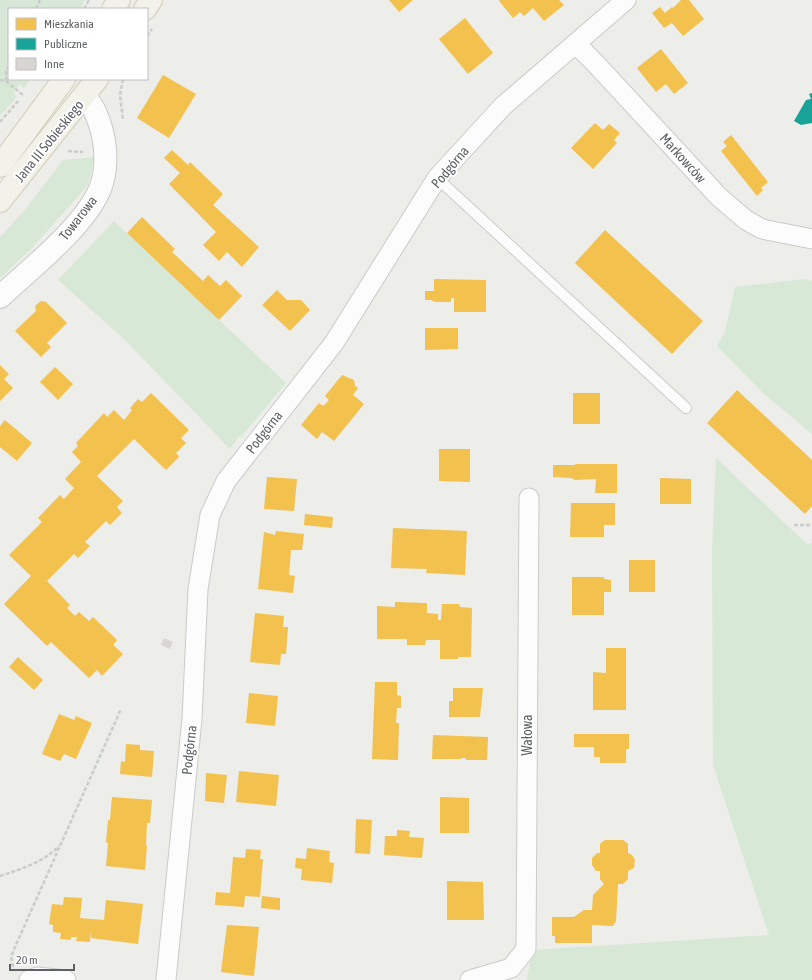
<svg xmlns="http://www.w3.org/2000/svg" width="812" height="980" font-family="'Asap Condensed',sans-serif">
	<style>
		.green { fill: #d8e8d7 }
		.homes { fill: #f2c14e }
		.public { fill: #17a398 }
		.building { fill: #d7d6d3 }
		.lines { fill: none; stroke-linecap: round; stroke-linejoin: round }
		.lane-casing { stroke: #cacbca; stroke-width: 12 }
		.street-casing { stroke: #cacbca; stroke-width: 21 }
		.secondary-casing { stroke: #c8c9c9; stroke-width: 24 }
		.primary-casing { stroke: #d2ceb9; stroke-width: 24 }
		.path { stroke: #cacecb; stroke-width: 2.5; stroke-dasharray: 4 2; stroke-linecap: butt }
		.lane { stroke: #fcfcfc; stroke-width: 10 }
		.street { stroke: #fcfcfc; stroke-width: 19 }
		.secondary { stroke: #fcfcfc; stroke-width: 22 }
		.primary { stroke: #f2f2ea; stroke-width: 22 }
		.labels { text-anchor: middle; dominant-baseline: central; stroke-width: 4; stroke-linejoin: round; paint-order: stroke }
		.street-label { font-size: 14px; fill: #5e6165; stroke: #fff }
	</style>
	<rect width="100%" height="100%" fill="#edede9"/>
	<g class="green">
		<path d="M 0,0 L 85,0 L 80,9 L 9,9 L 9,79 L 31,79 L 24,88 L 19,84 L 13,93 L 17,96 L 15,99 L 0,116 Z"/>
		<path d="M 95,157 L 88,185 L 33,247 L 0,278 L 0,237 L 24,211 L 63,160 Z"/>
		<path d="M 114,221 L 286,383 L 241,437 L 239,436 L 230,449 L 125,340 L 58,280 Z"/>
		<path d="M 806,279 L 812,281 L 812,434 L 763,393 L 717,346 L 725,332 L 735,287 Z"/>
		<path d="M 716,458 L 808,545 L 812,542 L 812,980 L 527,980 L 532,950 L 769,935 L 713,765 L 712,551 Z"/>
	</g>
	<g class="homes">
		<path d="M 389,0 L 413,0 L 399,12 Z"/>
		<path d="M 499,0 L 559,0 L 564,5 L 544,21 L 533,8 L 524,16 L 520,12 L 513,18 L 499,1 Z"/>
		<path d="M 681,0 L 689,0 L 704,19 L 683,36 L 672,23 L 664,28 L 652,13 L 660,7 L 665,13 L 672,7 L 673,8 Z"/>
		<path d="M 465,18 L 493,53 L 468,74 L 439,39 Z"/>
		<path d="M 661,49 L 688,83 L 674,94 L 666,84 L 656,92 L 637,68 Z"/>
		<path d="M 163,75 L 196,94 L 169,138 L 137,118 Z"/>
		<path d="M 595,123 L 603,130 L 609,124 L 620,133 L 614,140 L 617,143 L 593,169 L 571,148 Z"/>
		<path d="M 731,135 L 768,182 L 761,188 L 763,190 L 757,196 L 721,151 L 727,146 L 723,142 Z"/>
		<path d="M 172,150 L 188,165 L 190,162 L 223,194 L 213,205 L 259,247 L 242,267 L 227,252 L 219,261 L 203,245 L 216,232 L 169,184 L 180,173 L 164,158 Z"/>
		<path d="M 142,217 L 175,249 L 172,252 L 203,281 L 208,275 L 220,286 L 226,280 L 242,296 L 219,320 L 127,233 Z"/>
		<path d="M 605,230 L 703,321 L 672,354 L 575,263 Z"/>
		<path d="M 434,279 L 486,280 L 486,312 L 454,312 L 454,298 L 451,298 L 451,302 L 435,302 L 431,300 L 425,300 L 425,291 L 434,291 Z"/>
		<path d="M 277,290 L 287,300 L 301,300 L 310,310 L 290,331 L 262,305 Z"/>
		<path d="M 41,301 L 46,302 L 67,323 L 47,343 L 51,347 L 41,357 L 15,331 L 36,311 L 35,306 Z"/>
		<path d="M 425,328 L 458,328 L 458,349 L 425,350 Z"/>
		<path d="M 0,365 L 9,374 L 4,379 L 13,388 L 0,401 Z"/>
		<path d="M 55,367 L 73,384 L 58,400 L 40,382 Z"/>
		<path d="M 342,375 L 354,380 L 355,386 L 358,388 L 353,395 L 364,404 L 334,441 L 322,432 L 317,439 L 301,425 L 319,403 L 323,406 L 329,400 L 325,396 Z"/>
		<path d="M 737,390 L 812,460 L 812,506 L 805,514 L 707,423 Z"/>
		<path d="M 151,393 L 189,430 L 181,438 L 186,443 L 176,453 L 179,457 L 166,470 L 134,439 L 97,476 L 123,501 L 117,507 L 122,513 L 110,525 L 106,521 L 85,542 L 90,546 L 78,558 L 74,554 L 47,581 L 70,605 L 67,608 L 75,616 L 79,612 L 89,621 L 93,617 L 117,640 L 113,645 L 123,654 L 102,676 L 97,670 L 89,678 L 51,642 L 47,646 L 4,604 L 31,576 L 9,555 L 42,522 L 38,518 L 60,495 L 64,499 L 74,488 L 65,479 L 81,462 L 72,452 L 78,446 L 76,443 L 104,413 L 107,417 L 114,410 L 124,420 L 132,410 L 130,408 L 138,399 L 142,402 Z"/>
		<rect x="573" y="393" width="27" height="31"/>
		<path d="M 5,420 L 32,443 L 17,461 L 0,447 L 0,426 Z"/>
		<path d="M 439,449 L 470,449 L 470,482 L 439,481 Z"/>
		<path d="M 575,464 L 617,464 L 617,493 L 595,493 L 596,479 L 575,480 L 571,478 L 553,477 L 553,465 L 575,465 Z"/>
		<path d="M 267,477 L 297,479 L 294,511 L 264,509 Z"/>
		<path d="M 660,478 L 691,479 L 691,504 L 660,504 Z"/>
		<path d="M 571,503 L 615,503 L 615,525 L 604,525 L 604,537 L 570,537 Z"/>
		<path d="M 305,514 L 333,517 L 332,528 L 304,525 Z"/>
		<path d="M 393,528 L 467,531 L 465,575 L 426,573 L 427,569 L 391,568 Z"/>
		<path d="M 276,531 L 304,534 L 302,550 L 291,550 L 289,575 L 295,576 L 293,593 L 258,589 L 264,532 L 275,535 Z"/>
		<rect x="629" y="560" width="26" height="32"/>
		<path d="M 572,577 L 604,577 L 604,579 L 611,580 L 611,592 L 604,592 L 604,615 L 572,615 Z"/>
		<path d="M 395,602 L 427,603 L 427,613 L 438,614 L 438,620 L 441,620 L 442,604 L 459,604 L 460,607 L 472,608 L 471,657 L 458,657 L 458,659 L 440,659 L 440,640 L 426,640 L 425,645 L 407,645 L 407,639 L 377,639 L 377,606 L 395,607 Z"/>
		<path d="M 255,613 L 284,616 L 283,627 L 288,627 L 286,654 L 281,654 L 280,665 L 250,662 Z"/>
		<path d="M 606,648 L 626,648 L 626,710 L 593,710 L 593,672 L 606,673 Z"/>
		<path d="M 18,657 L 43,680 L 34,690 L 9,667 Z"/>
		<path d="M 375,682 L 397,682 L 397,695 L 401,696 L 401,708 L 397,708 L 396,723 L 399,723 L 398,760 L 372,759 Z"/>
		<path d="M 453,688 L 483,688 L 480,717 L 449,717 L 449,701 L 453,701 Z"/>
		<path d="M 249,693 L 278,696 L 275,726 L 246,723 Z"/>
		<path d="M 59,714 L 74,720 L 76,716 L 92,723 L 76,759 L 64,754 L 60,761 L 42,754 Z"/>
		<path d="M 574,734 L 629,734 L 629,749 L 626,749 L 626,763 L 600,763 L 600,757 L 594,757 L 594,747 L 574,747 Z"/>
		<path d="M 433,735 L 488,737 L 487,760 L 466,760 L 466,758 L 462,758 L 461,759 L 432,759 Z"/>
		<path d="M 126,744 L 140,745 L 140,750 L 154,751 L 152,777 L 120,774 L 121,761 L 125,762 Z"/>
		<path d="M 239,771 L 279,775 L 276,806 L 236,802 Z"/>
		<path d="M 206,773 L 227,775 L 224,803 L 205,801 Z"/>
		<path d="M 112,797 L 152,800 L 150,823 L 147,823 L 146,846 L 147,846 L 145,870 L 106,866 L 108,843 L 106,842 L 108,820 L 110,820 Z"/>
		<path d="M 440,797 L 469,798 L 469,833 L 440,833 Z"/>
		<path d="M 356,819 L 372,820 L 370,854 L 355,853 Z"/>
		<path d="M 397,830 L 410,831 L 409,837 L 424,838 L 422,858 L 384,855 L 385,836 L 397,836 Z"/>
		<path d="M 605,840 L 623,840 L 628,844 L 628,853 L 632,855 L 635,860 L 634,868 L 628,871 L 628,879 L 623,884 L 618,884 L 616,921 L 613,926 L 592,925 L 592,943 L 555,943 L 555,936 L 552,936 L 552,917 L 574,917 L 584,910 L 592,910 L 593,895 L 604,884 L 600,879 L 600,871 L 596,871 L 592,865 L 592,858 L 597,853 L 600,853 L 600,844 Z"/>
		<path d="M 307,848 L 330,851 L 329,862 L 334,863 L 332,883 L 301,880 L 302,869 L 295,868 L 296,858 L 306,859 Z"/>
		<path d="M 246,849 L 261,850 L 260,859 L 263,859 L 260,897 L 245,896 L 244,907 L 215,905 L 216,892 L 230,893 L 233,857 L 245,858 Z"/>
		<path d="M 447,881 L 483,882 L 484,920 L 447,920 Z"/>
		<path d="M 262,896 L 280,898 L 280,910 L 261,908 Z"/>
		<path d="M 64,897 L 82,898 L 80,918 L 104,920 L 106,900 L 143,904 L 138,944 L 91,938 L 91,930 L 90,942 L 76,941 L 77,937 L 71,937 L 71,940 L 60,939 L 61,933 L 53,932 L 53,925 L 49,924 L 52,904 L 63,905 Z"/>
		<path d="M 227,925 L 259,927 L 254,976 L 221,972 Z"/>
	</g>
	<path class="public" d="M 812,93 L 812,123 L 801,125 L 794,121 L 806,100 L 811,99 L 809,94 Z"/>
	<path class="building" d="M 164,638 L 173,642 L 170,649 L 161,645 Z"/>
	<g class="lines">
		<defs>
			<path id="lane" d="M 437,178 L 686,408"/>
			<g id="street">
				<path d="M 574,45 L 584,52 L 595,63 L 719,197 L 746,220 L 762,229 L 812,239"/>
				<path d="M 29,980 L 37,977 L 66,980"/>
				<path d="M 166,980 L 192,719 L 198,589 L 210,515 L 226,481 L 334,343 L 437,178 L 503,106 L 626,0"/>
				<path d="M 470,980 L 511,968 L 526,949 L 529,498"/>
			</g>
			<path id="secondary" d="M 0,297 C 30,269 84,227 100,189 C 109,166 106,136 96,114 C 94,108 89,102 85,96"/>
			<g id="primary">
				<path d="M 113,9 L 119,0"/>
				<path d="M 145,9 L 151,0"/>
				<path d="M 0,166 L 64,79"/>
				<path d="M 0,201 L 97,79"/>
			</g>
		</defs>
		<use href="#lane" class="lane-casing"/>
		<use href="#street" class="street-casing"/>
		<use href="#secondary" class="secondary-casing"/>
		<use href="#primary" class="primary-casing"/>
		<g class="path">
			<path d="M 36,9 L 40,0"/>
			<path d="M 84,9 L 89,0"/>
			<path d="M 147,36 L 152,29"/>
			<path d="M 123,79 L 120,95 L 123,120"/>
			<path d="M 0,80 L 6,81 L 23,95"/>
			<path d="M 6,81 L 6,72 L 9,66"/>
			<path d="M 0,122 L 19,100"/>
			<path d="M 68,151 L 83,152"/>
			<path d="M 794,525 L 812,525"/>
			<path d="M 0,876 C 21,869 44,862 59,846"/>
			<path d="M 13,967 L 11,956 L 121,709"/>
		</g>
		<use href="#lane" class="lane"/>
		<use href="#street" class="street"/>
		<use href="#secondary" class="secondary"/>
		<use href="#primary" class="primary"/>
	</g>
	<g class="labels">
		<g class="street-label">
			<text transform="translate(49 141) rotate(-51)">Jana III Sobieskiego</text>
			<text transform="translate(683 158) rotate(48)">Markowców</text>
			<text transform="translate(450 167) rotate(-50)">Podgórna</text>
			<text transform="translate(78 218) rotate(-52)">Towarowa</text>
			<text transform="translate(264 432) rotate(-52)">Podgórna</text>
			<text transform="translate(527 735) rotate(-90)">Wałowa</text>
			<text transform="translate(189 750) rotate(-84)">Podgórna</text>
		</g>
	</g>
	<rect x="8" y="8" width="140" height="72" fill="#ffffff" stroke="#bfc0c1"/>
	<rect x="16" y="18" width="20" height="12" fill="#f2c14e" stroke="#bfc0c1"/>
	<text x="44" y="28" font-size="12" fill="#5e6165">Mieszkania</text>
	<rect x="16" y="38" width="20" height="12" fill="#17a398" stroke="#bfc0c1"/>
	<text x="44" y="48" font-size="12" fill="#5e6165">Publiczne</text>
	<rect x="16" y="58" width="20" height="12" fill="#d7d6d3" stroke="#bfc0c1"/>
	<text x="44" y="68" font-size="12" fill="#5e6165">Inne</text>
	<path d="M10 964v6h64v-6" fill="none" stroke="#5e6165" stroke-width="2"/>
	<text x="16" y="964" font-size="12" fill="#5e6165" stroke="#ffffff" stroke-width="3" paint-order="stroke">20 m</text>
</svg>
